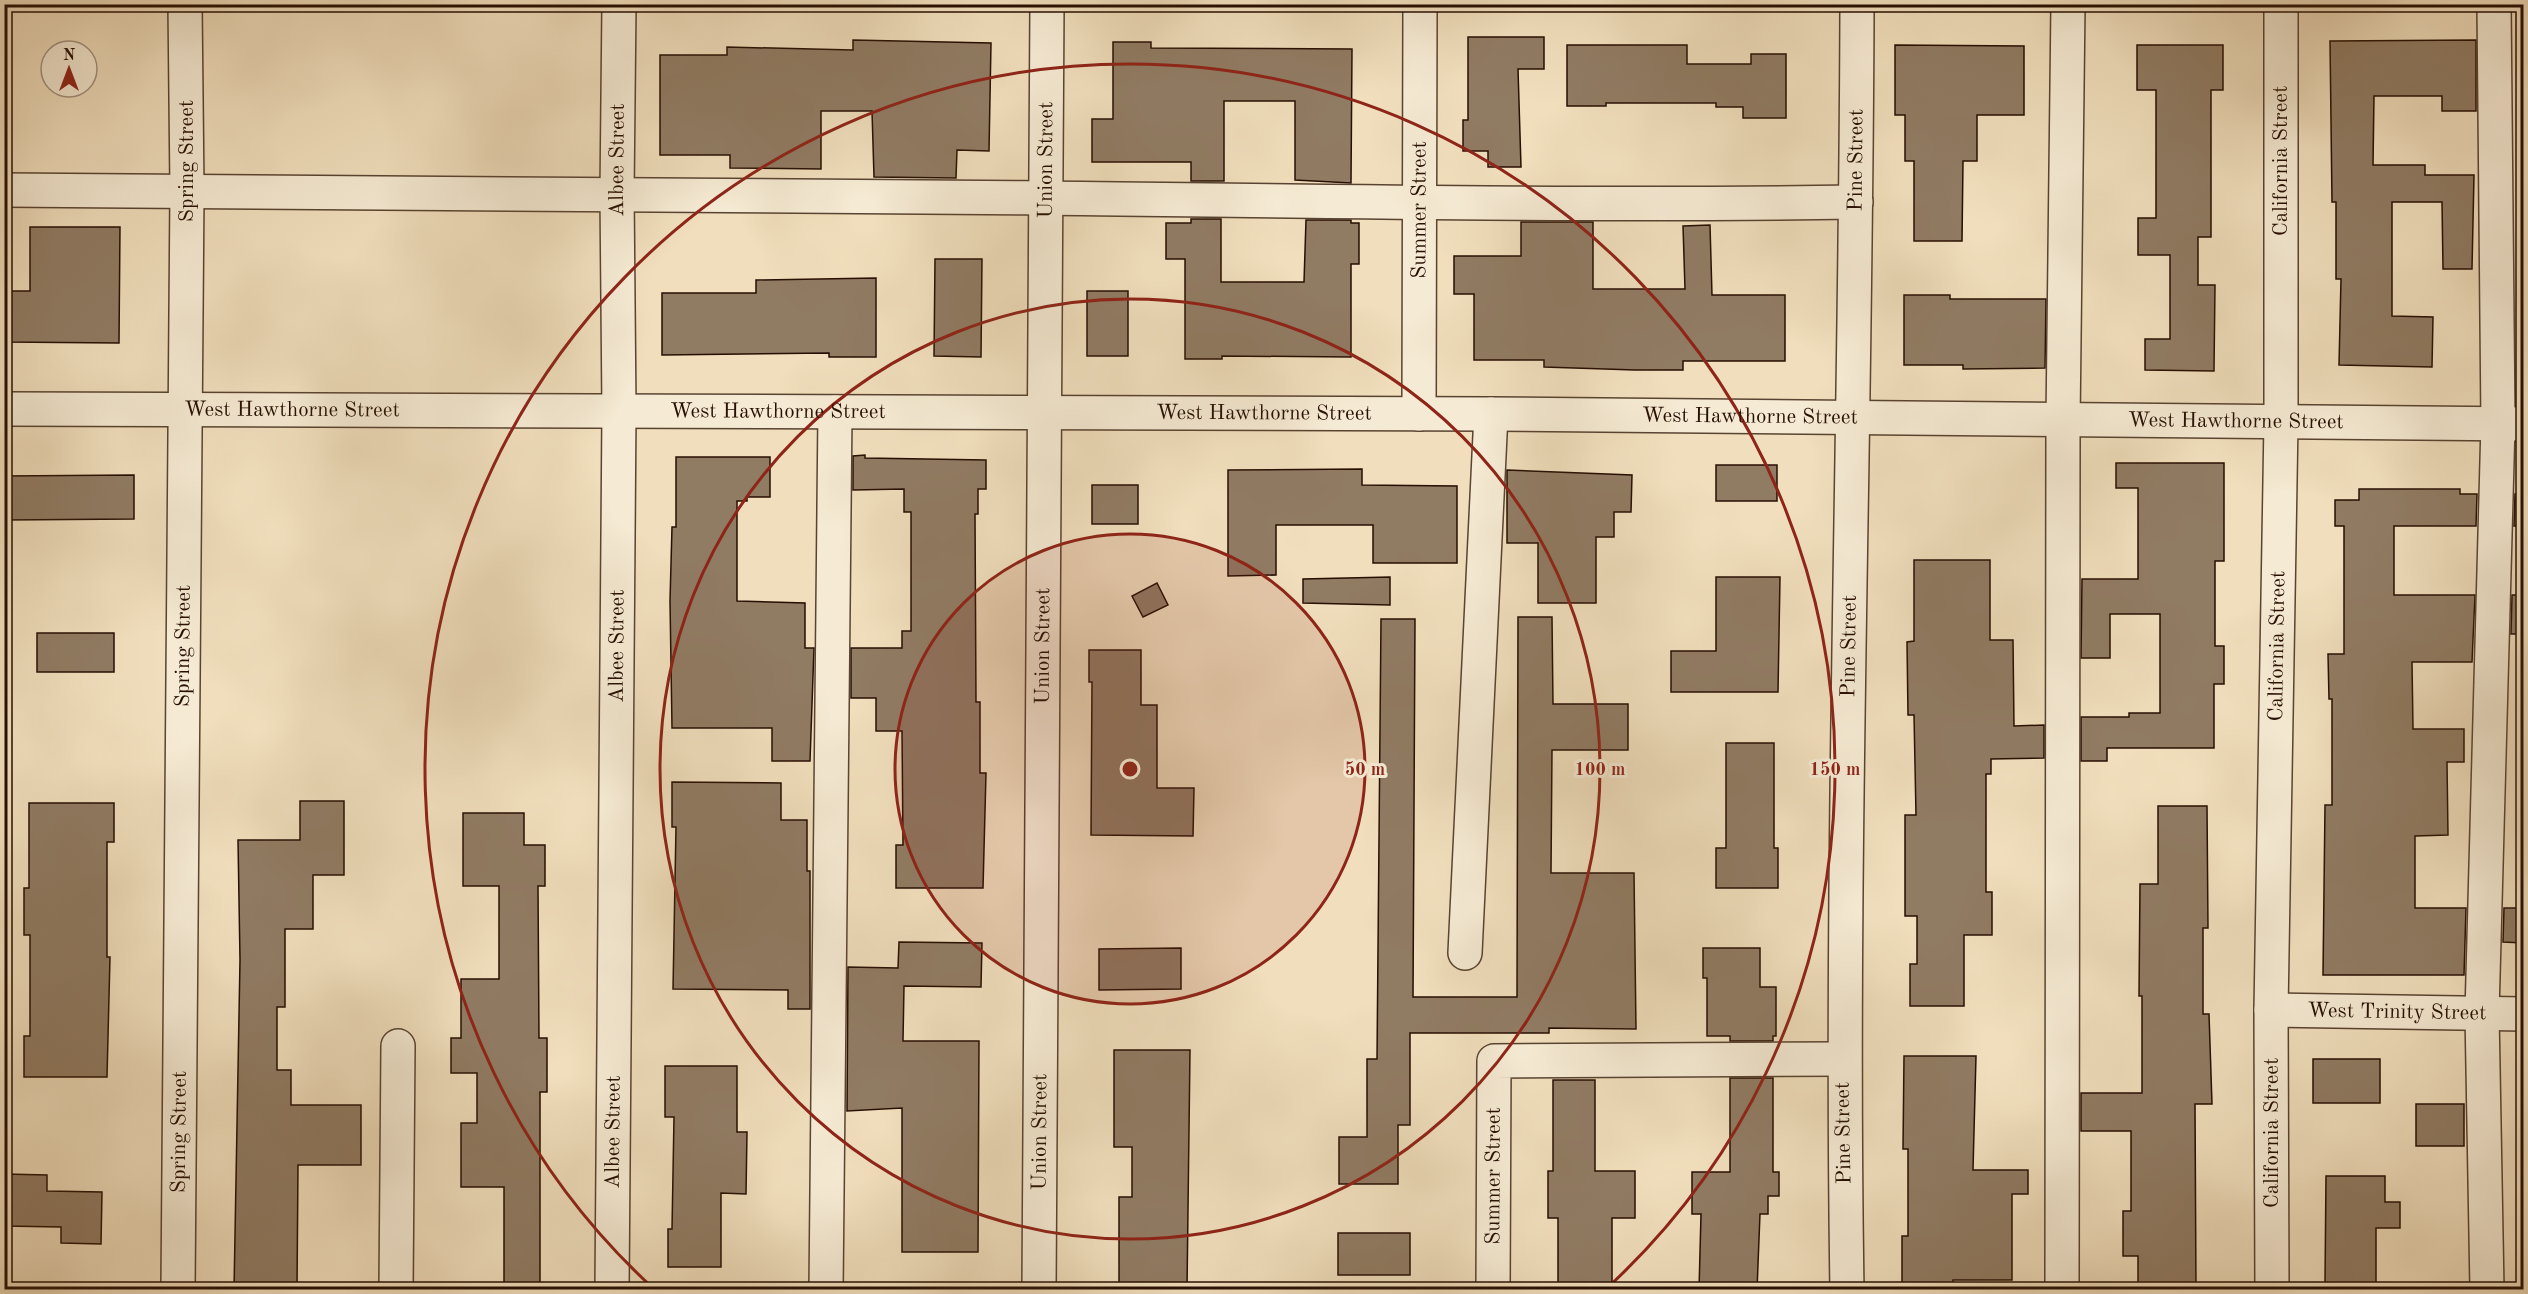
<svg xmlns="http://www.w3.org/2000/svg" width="2528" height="1294" font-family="'Old Standard TT',serif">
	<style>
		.building { fill: #907b63; stroke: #270f03; stroke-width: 1.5 }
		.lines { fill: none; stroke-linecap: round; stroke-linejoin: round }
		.minor-casing { stroke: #594331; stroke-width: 36 }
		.minor { stroke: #f5ead3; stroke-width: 33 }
		.ring { fill: none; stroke: #8f2418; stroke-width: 3 }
		.labels { text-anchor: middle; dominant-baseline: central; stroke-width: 6; stroke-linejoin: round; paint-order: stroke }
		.street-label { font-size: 21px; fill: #270f03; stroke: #f5ead3 }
		.centre { fill: #8f2418; stroke: #f5ead3; stroke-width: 3 }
		.ring-label { font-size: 18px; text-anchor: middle; font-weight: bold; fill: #8f2418; stroke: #f5ead3; stroke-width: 6; stroke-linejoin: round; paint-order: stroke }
	</style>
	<rect width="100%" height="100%" fill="#f0debc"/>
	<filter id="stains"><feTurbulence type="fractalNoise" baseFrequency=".00333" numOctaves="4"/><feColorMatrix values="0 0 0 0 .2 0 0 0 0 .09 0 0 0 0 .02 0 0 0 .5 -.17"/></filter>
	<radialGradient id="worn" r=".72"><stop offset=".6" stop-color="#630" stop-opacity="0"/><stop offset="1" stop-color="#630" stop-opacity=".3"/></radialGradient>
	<g class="building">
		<path d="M 1468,37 L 1544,37 L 1544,69 L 1518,69 L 1521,167 L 1488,167 L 1488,151 L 1463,151 L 1463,120 L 1468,120 Z"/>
		<path d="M 853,40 L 991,43 L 989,151 L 957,150 L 956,178 L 874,177 L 872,111 L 821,111 L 821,169 L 730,168 L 730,155 L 660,155 L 660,55 L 727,55 L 727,47 L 853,50 Z"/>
		<path d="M 2476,40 L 2476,111 L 2442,111 L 2442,96 L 2374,96 L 2373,165 L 2425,165 L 2425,175 L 2474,175 L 2472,269 L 2443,269 L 2442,202 L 2392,202 L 2392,316 L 2433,317 L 2432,367 L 2339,365 L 2341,279 L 2336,279 L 2336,202 L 2332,202 L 2330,41 Z"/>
		<path d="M 1113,42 L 1151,42 L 1151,48 L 1352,49 L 1351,183 L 1295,180 L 1295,101 L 1224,101 L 1224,181 L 1191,181 L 1191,162 L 1092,162 L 1092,119 L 1113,119 Z"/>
		<path d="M 1567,45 L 1687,45 L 1687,64 L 1751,64 L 1751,54 L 1786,54 L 1786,118 L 1743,118 L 1743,107 L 1716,107 L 1716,103 L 1606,103 L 1606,106 L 1567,106 Z"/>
		<path d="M 1895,45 L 2024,46 L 2024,115 L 1977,115 L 1977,161 L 1963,161 L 1962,241 L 1914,241 L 1914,161 L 1905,161 L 1905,115 L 1895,115 Z"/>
		<path d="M 2137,45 L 2223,45 L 2223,90 L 2211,90 L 2211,237 L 2198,237 L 2198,285 L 2215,285 L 2214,371 L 2145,370 L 2145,339 L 2170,339 L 2170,255 L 2138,255 L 2138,218 L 2156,218 L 2156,90 L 2137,90 Z"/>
		<path d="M 1191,219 L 1221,219 L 1221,282 L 1304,282 L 1306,220 L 1351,220 L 1351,223 L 1359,223 L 1359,264 L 1351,264 L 1351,357 L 1222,356 L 1222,359 L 1185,359 L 1185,259 L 1166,259 L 1166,223 L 1191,223 Z"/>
		<path d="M 1521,222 L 1593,222 L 1593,289 L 1685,289 L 1683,226 L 1710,225 L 1712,295 L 1785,295 L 1785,361 L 1683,361 L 1683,370 L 1635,370 L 1544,367 L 1544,360 L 1474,360 L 1474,294 L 1454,294 L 1454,256 L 1521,256 Z"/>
		<path d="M 30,227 L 120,227 L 119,343 L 4,342 L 4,291 L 30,291 Z"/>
		<path d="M 935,259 L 982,259 L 981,357 L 934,356 Z"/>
		<path d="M 876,278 L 876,357 L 829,357 L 829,353 L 662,355 L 662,293 L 756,293 L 756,280 Z"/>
		<rect x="1087" y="291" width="41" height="65"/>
		<path d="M 1904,295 L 1950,295 L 1950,299 L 2046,299 L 2045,368 L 1963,369 L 1963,365 L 1904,365 Z"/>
		<path d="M 865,455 L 865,458 L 986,460 L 986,489 L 978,489 L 978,514 L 975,514 L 976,702 L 980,702 L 980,773 L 986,773 L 983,888 L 896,888 L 896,845 L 903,845 L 902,731 L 876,731 L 876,698 L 851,698 L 851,648 L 902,648 L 902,631 L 911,631 L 911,512 L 904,512 L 904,489 L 853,490 L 853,456 Z"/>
		<path d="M 676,457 L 770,457 L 770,497 L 747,497 L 747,501 L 737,501 L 737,601 L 805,603 L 805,648 L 814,648 L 810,761 L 772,761 L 772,728 L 672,728 L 670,601 L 672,527 L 676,527 Z"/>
		<path d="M 2116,463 L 2224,463 L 2224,561 L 2215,561 L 2215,646 L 2224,646 L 2224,684 L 2214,684 L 2214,748 L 2107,748 L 2107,761 L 2081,761 L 2081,717 L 2129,717 L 2129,713 L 2160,713 L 2160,614 L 2110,614 L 2110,658 L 2081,658 L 2082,579 L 2138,579 L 2138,488 L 2116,488 Z"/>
		<rect x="1716" y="465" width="61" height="36"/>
		<path d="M 1362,469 L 1362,485 L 1457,486 L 1457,563 L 1373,563 L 1373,525 L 1276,525 L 1276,575 L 1228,576 L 1228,470 Z"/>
		<path d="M 1507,470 L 1632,475 L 1631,512 L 1614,512 L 1614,537 L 1596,537 L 1596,603 L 1538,603 L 1538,543 L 1507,543 Z"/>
		<path d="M 134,475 L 134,519 L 4,520 L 4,476 Z"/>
		<rect x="1092" y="485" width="46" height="39"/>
		<path d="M 2359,489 L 2460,489 L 2460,494 L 2477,494 L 2476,526 L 2394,526 L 2394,595 L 2475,595 L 2472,662 L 2412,662 L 2413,729 L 2464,729 L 2464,762 L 2447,762 L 2448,835 L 2415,836 L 2415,908 L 2466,908 L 2464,975 L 2323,975 L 2325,805 L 2332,805 L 2332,699 L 2329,699 L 2328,654 L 2344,654 L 2344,526 L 2335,526 L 2335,500 L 2359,500 Z"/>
		<path d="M 2515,494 L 2523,494 L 2523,526 L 2514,526 Z"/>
		<path d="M 1914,560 L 1990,560 L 1990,640 L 2013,640 L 2014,726 L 2044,725 L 2044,758 L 1991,759 L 1991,774 L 1986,774 L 1986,892 L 1992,892 L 1992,935 L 1964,935 L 1964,1006 L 1910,1006 L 1910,964 L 1917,964 L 1917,916 L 1905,916 L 1905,815 L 1916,815 L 1914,715 L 1908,715 L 1907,642 L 1914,641 Z"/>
		<path d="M 1390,577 L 1390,605 L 1303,603 L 1303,579 Z"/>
		<path d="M 1716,577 L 1780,577 L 1778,692 L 1671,692 L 1671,651 L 1716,651 Z"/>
		<path d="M 1157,583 L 1168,605 L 1143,617 L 1132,596 Z"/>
		<path d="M 2512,595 L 2523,595 L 2523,634 L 2511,634 Z"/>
		<path d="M 1518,617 L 1552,617 L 1553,704 L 1628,704 L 1628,750 L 1552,750 L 1551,873 L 1634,873 L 1636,1029 L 1549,1028 L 1549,1033 L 1410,1033 L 1410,1125 L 1398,1125 L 1398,1184 L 1339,1184 L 1339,1137 L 1367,1137 L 1367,1059 L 1377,1059 L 1381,619 L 1415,619 L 1413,997 L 1517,997 Z"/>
		<rect x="37" y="633" width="77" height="39"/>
		<path d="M 1089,650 L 1141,650 L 1141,705 L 1157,705 L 1157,788 L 1194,788 L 1193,836 L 1091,835 L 1092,682 L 1089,682 Z"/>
		<path d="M 1726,743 L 1774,743 L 1774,848 L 1778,848 L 1778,888 L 1716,888 L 1716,848 L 1726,848 Z"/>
		<path d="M 672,782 L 781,783 L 781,820 L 807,820 L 807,871 L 810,871 L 810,1009 L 788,1009 L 788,990 L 673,989 L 676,827 L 672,827 Z"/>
		<path d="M 300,801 L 344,801 L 344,875 L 313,875 L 313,929 L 285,929 L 285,1007 L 277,1007 L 277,1070 L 291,1070 L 291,1105 L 361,1105 L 361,1165 L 298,1165 L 297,1290 L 234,1290 L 240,960 L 238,840 L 300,840 Z"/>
		<path d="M 29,803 L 114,803 L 114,842 L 107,842 L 107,957 L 110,957 L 107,1077 L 24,1077 L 24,1036 L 30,1036 L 30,935 L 24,935 L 24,888 L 29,888 Z"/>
		<path d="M 2158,806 L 2207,806 L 2208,928 L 2203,928 L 2203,1014 L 2209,1014 L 2212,1104 L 2195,1104 L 2196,1290 L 2138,1290 L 2138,1256 L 2123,1256 L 2123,1211 L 2131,1211 L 2131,1131 L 2081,1131 L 2081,1093 L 2142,1093 L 2142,996 L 2139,996 L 2140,884 L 2158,884 Z"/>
		<path d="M 463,813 L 524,813 L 524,845 L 545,845 L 545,886 L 538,886 L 539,1038 L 547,1038 L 547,1092 L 540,1092 L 540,1290 L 504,1290 L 504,1187 L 461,1187 L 461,1123 L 477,1123 L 477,1073 L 451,1073 L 451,1038 L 461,1038 L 461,979 L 499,979 L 499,886 L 463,886 Z"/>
		<path d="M 2504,908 L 2523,908 L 2523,943 L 2503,942 Z"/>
		<path d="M 899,942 L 982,943 L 981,987 L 904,986 L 903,1041 L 979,1041 L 978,1252 L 902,1252 L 902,1108 L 847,1111 L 848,967 L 898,968 Z"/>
		<path d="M 1181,948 L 1181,989 L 1099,990 L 1099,949 Z"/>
		<path d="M 1703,948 L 1760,948 L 1760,987 L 1776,987 L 1776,1036 L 1773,1036 L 1773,1041 L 1730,1041 L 1730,1036 L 1707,1036 L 1707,978 L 1703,978 Z"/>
		<path d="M 1114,1050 L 1190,1050 L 1187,1290 L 1119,1290 L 1119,1197 L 1132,1197 L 1132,1147 L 1114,1147 Z"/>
		<path d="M 1904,1056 L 1976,1056 L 1973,1170 L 2028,1170 L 2028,1194 L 2012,1194 L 2012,1280 L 1953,1280 L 1953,1290 L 1902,1290 L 1902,1236 L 1908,1236 L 1908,1149 L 1903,1149 Z"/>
		<rect x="2313" y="1059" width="67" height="44"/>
		<path d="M 665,1066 L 737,1066 L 737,1132 L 747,1132 L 746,1194 L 721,1193 L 721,1267 L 668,1267 L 668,1229 L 672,1229 L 674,1117 L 665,1117 Z"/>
		<path d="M 1730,1078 L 1773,1078 L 1773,1172 L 1779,1172 L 1779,1196 L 1768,1196 L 1768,1214 L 1760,1214 L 1757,1290 L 1699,1290 L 1701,1214 L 1692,1214 L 1692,1172 L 1730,1172 Z"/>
		<path d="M 1553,1080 L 1595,1080 L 1595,1171 L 1635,1171 L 1635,1218 L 1612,1218 L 1612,1290 L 1558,1290 L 1558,1218 L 1548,1218 L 1548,1171 L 1553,1171 Z"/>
		<rect x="2416" y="1104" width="48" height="42"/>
		<path d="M 4,1174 L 47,1175 L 47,1191 L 102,1192 L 101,1244 L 61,1243 L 61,1227 L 4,1226 Z"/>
		<path d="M 2326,1176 L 2385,1176 L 2385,1202 L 2400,1202 L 2400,1228 L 2376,1228 L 2376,1283 L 2325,1283 Z"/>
		<rect x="1338" y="1233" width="72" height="42"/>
	</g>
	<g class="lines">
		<defs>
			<g id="minor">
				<path d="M 4,190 C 349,191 693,194 1037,198 C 1311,201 1583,206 1856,202"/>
				<path id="s1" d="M 4,409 L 1491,414 L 2524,424"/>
				<path id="s2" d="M 1419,414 L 1420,4"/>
				<path d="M 1465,953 L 1491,414"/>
				<path id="s3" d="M 2271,1010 L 2524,1014"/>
				<path id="s4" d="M 178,1290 L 187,191 L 185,4"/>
				<path d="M 396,1290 L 398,1046"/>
				<path id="s5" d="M 612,1290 L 619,411 L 617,193 L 619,4"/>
				<path d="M 826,1290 L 835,412"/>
				<path id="s6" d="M 1039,1290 L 1047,4"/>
				<path id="s7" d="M 1493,1290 L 1494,1061 L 1843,1059"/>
				<path id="s8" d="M 1847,1290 C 1840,861 1856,433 1857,4"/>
				<path d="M 2062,1290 L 2063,421 L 2068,4"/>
				<path id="s9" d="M 2272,1290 L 2271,1010 L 2281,422 L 2281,4"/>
				<path d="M 2487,1290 L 2482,1013 L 2498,424 L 2494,4"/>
			</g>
		</defs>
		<use href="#minor" class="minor-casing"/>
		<use href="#minor" class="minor"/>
	</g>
	<circle cx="1130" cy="769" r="235" fill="#8f2418" fill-opacity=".12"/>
	<g class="ring">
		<circle cx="1130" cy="769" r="235"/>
		<circle cx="1130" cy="769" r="470"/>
		<path d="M654 1289A705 705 0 1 1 1606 1289"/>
	</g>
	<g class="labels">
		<g class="street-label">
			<text transform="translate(187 161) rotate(-90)">Spring Street</text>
			<text stroke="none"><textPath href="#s5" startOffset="1130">Albee Street</textPath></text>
			<text stroke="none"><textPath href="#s6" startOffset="1130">Union Street</textPath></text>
			<text stroke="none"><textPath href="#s8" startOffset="1130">Pine Street</textPath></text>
			<text transform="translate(2281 161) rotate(-90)">California Street</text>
			<text stroke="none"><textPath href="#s2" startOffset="204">Summer Street</textPath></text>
			<text stroke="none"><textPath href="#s1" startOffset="288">West Hawthorne Street</textPath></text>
			<text stroke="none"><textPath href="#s1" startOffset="774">West Hawthorne Street</textPath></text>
			<text stroke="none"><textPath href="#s1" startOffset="1260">West Hawthorne Street</textPath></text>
			<text stroke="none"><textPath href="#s1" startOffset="1746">West Hawthorne Street</textPath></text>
			<text stroke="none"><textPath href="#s1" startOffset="2232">West Hawthorne Street</textPath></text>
			<text stroke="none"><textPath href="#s4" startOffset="644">Spring Street</textPath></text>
			<text stroke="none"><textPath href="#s5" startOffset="644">Albee Street</textPath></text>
			<text stroke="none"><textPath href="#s6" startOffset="644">Union Street</textPath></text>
			<text stroke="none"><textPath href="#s8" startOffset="644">Pine Street</textPath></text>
			<text stroke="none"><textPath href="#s9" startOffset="644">California Street</textPath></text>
			<text stroke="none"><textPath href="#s3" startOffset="126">West Trinity Street</textPath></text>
			<text stroke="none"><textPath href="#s4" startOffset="158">Spring Street</textPath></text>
			<text stroke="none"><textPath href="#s5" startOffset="158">Albee Street</textPath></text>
			<text stroke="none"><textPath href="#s6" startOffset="158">Union Street</textPath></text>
			<text transform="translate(1844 1133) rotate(-91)">Pine Street</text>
			<text transform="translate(2272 1133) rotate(-90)">California Street</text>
			<text stroke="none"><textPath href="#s7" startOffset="114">Summer Street</textPath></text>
		</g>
	</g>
	<circle cx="1130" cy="769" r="9" class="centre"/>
	<g class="ring-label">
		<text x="1365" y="775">50 m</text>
		<text x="1600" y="775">100 m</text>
		<text x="1835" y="775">150 m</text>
	</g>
	<rect width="2528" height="1294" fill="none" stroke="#f0debc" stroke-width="24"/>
	<rect x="6" y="6" width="2516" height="1282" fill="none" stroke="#270f03" stroke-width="3"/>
	<rect x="12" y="12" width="2504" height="1270" fill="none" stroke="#270f03" stroke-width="1.5"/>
	<g transform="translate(69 69)"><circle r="28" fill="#f5ead3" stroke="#a39280" stroke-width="1.5"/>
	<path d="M0-4.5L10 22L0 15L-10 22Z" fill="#8f2418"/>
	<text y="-9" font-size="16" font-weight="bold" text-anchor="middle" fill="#270f03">N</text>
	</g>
	<rect width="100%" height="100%" filter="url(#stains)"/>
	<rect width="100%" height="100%" fill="url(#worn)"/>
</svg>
